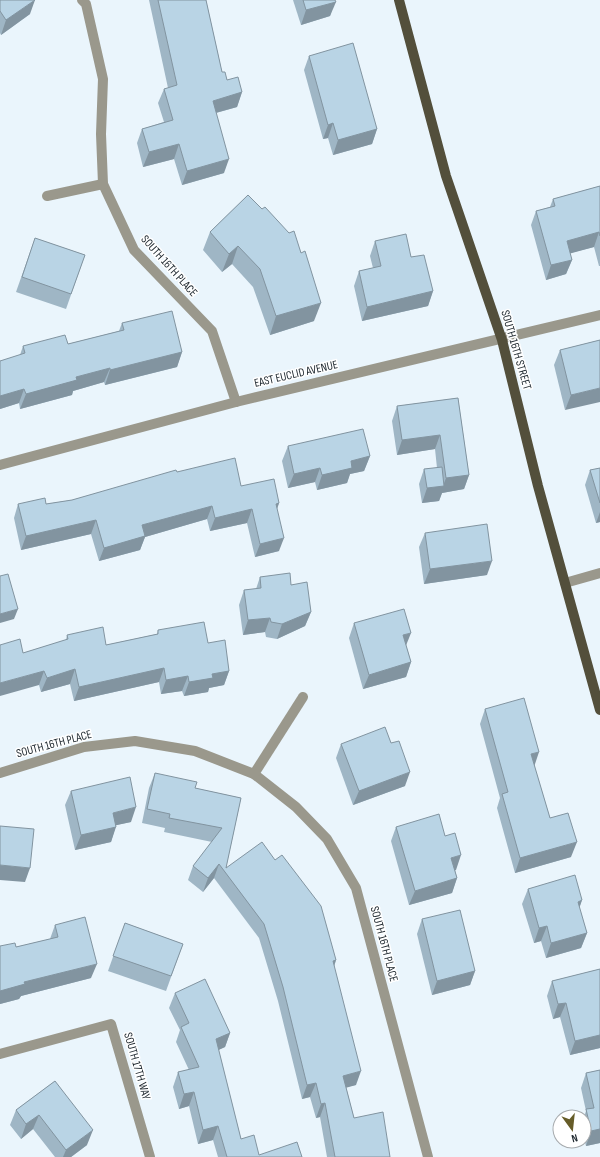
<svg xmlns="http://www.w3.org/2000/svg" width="600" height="1157" font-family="'Sofia Sans Condensed',sans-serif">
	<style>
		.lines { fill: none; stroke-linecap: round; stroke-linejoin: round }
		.minor { stroke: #9a988c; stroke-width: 10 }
		.major { stroke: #534f3b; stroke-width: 10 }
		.wall { fill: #9fb6c5 }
		.shaded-wall { fill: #8294a0 }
		.building { fill: #b9d4e5; stroke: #8294a0 }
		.labels { text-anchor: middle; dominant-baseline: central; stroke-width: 3; stroke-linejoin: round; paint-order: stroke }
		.street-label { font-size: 12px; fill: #202a31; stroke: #fff }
	</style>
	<rect width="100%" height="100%" fill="#eaf5fc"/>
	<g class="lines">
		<g class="minor">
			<path d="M 82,0 L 86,4 L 103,79 L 101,134 L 103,184 L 134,250 L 212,331 L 236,402"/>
			<path d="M 47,196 L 103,184"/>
			<path d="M 0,465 L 236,402 L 600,315"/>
			<path d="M 565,583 L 600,573"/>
			<path d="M 0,773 L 84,747 L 135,741 L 195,751 L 254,774 L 296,807 L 327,839 L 356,888 L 428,1157"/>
			<path d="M 254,774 L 303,697"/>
			<path d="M 0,1054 L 111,1024 L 150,1157"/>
		</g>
		<path class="major" d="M 399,0 L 446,176 L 502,340 L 538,486 L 600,710"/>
	</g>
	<g class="wall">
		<path d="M 0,0 L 30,14 L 1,35 L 0,33 Z"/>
		<path d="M 149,0 L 206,0 L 222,72 L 227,80 L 242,92 L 237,107 L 216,113 L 224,173 L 182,185 L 174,159 L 143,167 L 137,143 L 142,129 L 164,122 L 158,103 L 164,89 L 168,88 Z"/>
		<path d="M 293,0 L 335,0 L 330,16 L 301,25 Z"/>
		<path d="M 309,56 L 377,129 L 372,144 L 333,155 L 328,138 L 323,139 L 304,70 Z"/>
		<path d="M 600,186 L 600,266 L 599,266 L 594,247 L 570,253 L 572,260 L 566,274 L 546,280 L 531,225 L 536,211 L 550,207 L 553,199 Z"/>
		<path d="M 248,195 L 314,321 L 270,335 L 253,287 L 232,264 L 222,272 L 203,250 L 210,232 Z"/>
		<path d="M 35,238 L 85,255 L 66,309 L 16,292 Z"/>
		<path d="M 375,241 L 433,291 L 428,306 L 362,321 L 354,286 L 359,271 L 373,268 L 370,256 Z"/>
		<path d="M 122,323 L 182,352 L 177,367 L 105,385 L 104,382 L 73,391 L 72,395 L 20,409 L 19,403 L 0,409 L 0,361 L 20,355 L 23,346 L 68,344 L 119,331 Z"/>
		<path d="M 600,340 L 565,410 L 554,365 L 560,350 Z"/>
		<path d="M 458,398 L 469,475 L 464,489 L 442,493 L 439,501 L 422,503 L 419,484 L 424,469 L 437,468 L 435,449 L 397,455 L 392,421 L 397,406 Z"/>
		<path d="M 288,446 L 370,456 L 364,471 L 350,474 L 347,483 L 317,490 L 315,482 L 288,488 L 282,461 Z"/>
		<path d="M 600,468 L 600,522 L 596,523 L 585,485 L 590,470 Z"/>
		<path d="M 177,472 L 241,486 L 279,503 L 277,509 L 279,551 L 255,557 L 247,523 L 210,531 L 207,519 L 145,537 L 140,550 L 99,561 L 91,534 L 21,550 L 14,518 L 18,504 L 46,504 L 72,500 Z"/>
		<path d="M 425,533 L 487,575 L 424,584 L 419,547 Z"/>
		<path d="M 260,577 L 291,585 L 311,612 L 305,626 L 277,639 L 266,637 L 265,632 L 243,635 L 239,605 L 244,590 L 256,589 Z"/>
		<path d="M 354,623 L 406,645 L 411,662 L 406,677 L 363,689 L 349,638 Z"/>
		<path d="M 158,630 L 208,643 L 229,671 L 224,685 L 209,688 L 208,692 L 184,696 L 182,691 L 161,694 L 159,682 L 74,701 L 70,684 L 41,692 L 39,685 L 23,653 L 66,640 L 67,635 L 106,645 L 157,634 Z"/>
		<path d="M 485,709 L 534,765 L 550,818 L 571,857 L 515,873 L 497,808 L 500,798 L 480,724 Z"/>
		<path d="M 341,744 L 405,786 L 353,805 L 336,758 Z"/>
		<path d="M 155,773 L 195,788 L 241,798 L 226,868 L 336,960 L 334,967 L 356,1085 L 346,1087 L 354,1118 L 390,1157 L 327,1157 L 320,1117 L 316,1118 L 310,1097 L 302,1099 L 278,1001 L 259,938 L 214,878 L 203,892 L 188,880 L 193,866 L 212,842 L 164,832 L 165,828 L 142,823 L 149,788 Z"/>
		<path d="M 71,791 L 131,822 L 116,825 L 111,842 L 75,850 L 65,805 Z"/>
		<path d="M 396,827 L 445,836 L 456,870 L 455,870 L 457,878 L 452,893 L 409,905 L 391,841 Z"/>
		<path d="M 528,889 L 582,900 L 579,908 L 587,933 L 581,948 L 546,958 L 541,941 L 534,943 L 522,904 Z"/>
		<path d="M 422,919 L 475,971 L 470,985 L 432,995 L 417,934 Z"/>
		<path d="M 125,923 L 183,944 L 166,991 L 108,971 Z"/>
		<path d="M 55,925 L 91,978 L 21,996 L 19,999 L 0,1004 L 0,946 L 16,947 L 50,939 Z"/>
		<path d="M 600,969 L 600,1048 L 570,1055 L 560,1017 L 553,1019 L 547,996 L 552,981 Z"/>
		<path d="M 175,993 L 230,1033 L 225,1047 L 218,1050 L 241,1139 L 259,1155 L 302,1157 L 218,1157 L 213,1140 L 198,1144 L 189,1106 L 179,1109 L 173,1087 L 178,1072 L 189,1070 L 176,1042 L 180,1030 L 169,1008 Z"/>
		<path d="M 600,1070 L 600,1143 L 586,1146 L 584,1138 L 584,1117 L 586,1111 L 581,1088 L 586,1073 Z"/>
		<path d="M 55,1081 L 87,1145 L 71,1157 L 55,1157 L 33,1129 L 21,1139 L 10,1125 L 16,1110 Z"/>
	</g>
	<g class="shaded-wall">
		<path d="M 35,0 L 30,14 L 1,35 L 6,20 Z"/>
		<path d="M 336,2 L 330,16 L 301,25 L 306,10 Z"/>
		<path d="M 242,92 L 237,107 L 208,115 L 213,101 Z"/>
		<path d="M 333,123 L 328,138 L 323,139 L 328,125 Z"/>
		<path d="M 377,129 L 372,144 L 333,155 L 338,140 Z"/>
		<path d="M 179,144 L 174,159 L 143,167 L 149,152 Z"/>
		<path d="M 229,159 L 224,173 L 182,185 L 187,171 Z"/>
		<path d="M 599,232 L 594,247 L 561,256 L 567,241 Z"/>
		<path d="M 238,246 L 232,264 L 222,272 L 229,254 Z"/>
		<path d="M 572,260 L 566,274 L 546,280 L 551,265 Z"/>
		<path d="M 433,291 L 428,306 L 362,321 L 367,307 Z"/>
		<path d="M 321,303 L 314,321 L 270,335 L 276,316 Z"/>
		<path d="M 182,352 L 177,367 L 105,385 L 110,370 Z"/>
		<path d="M 110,368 L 104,382 L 73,391 L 72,395 L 20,409 L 26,394 L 76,377 Z"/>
		<path d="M 600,388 L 600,402 L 565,410 L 571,395 Z"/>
		<path d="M 24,389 L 19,403 L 0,409 L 0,396 Z"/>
		<path d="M 440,435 L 435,449 L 397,455 L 402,440 Z"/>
		<path d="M 370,456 L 364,471 L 350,474 L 347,483 L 317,490 L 322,475 L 351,461 Z"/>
		<path d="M 320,468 L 315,482 L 288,488 L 294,474 Z"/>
		<path d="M 469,475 L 464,489 L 442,493 L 439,501 L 422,503 L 427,488 L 443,486 L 446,478 Z"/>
		<path d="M 279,503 L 274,517 L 276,504 Z"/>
		<path d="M 212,506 L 207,519 L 145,537 L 140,550 L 99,561 L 104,548 L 142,525 Z"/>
		<path d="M 252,509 L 247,523 L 210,531 L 215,518 Z"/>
		<path d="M 600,512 L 600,522 L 596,523 Z"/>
		<path d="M 96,520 L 91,534 L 21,550 L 26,536 Z"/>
		<path d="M 284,538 L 279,551 L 255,557 L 260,544 Z"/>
		<path d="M 492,561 L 487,575 L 424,584 L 430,569 Z"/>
		<path d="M 18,609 L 14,619 L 0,623 L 0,614 Z"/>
		<path d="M 311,612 L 305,626 L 277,639 L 282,624 Z"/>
		<path d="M 270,618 L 265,632 L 243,635 L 248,620 Z"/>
		<path d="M 411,633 L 405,648 L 403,635 Z"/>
		<path d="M 411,662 L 406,677 L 363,689 L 369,675 Z"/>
		<path d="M 164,668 L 159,682 L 74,701 L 79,687 Z"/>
		<path d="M 75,669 L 70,684 L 41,692 L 47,678 Z"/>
		<path d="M 44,671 L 39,685 L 0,696 L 0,683 Z"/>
		<path d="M 229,671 L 224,685 L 209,688 L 208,692 L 184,696 L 189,682 L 212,674 Z"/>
		<path d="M 188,676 L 182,691 L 161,694 L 166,680 Z"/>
		<path d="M 539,752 L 534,767 L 531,754 Z"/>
		<path d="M 410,772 L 405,786 L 353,805 L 359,791 Z"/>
		<path d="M 136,807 L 131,822 L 108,827 L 113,813 Z"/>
		<path d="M 116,827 L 111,842 L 75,850 L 81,835 Z"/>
		<path d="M 577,842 L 571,857 L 515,873 L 520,858 Z"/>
		<path d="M 461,855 L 456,870 L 446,873 L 451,858 Z"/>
		<path d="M 219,864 L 214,878 L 203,892 L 208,878 Z"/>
		<path d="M 0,865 L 30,868 L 25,882 L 0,880 Z"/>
		<path d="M 457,878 L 452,893 L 409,905 L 415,891 Z"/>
		<path d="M 582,900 L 577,915 L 578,902 Z"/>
		<path d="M 547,926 L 541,941 L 534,943 L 539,928 Z"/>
		<path d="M 587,933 L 581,948 L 546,958 L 551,943 Z"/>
		<path d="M 336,960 L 331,974 L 333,961 Z"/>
		<path d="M 97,964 L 91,978 L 21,996 L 19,999 L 0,1004 L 0,991 L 24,982 Z"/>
		<path d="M 475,971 L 470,985 L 432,995 L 437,981 Z"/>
		<path d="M 566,1003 L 560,1017 L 553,1019 L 558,1004 Z"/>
		<path d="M 230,1033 L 225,1047 L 210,1054 L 216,1039 Z"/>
		<path d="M 600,1035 L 600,1048 L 570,1055 L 575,1041 Z"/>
		<path d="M 361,1071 L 356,1085 L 338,1090 L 343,1076 Z"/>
		<path d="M 316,1083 L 310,1097 L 302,1099 L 307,1085 Z"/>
		<path d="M 194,1092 L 189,1106 L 179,1109 L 184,1094 Z"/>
		<path d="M 325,1103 L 320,1117 L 316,1118 L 321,1104 Z"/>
		<path d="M 39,1115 L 33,1129 L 21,1139 L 26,1124 Z"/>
		<path d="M 218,1126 L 213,1140 L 198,1144 L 203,1130 Z"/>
		<path d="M 600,1129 L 600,1143 L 586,1146 L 591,1131 Z"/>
		<path d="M 93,1130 L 87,1145 L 71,1157 L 63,1157 L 66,1150 Z"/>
	</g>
	<g class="building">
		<path d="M 0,0 L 35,0 L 6,20 L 0,11 Z"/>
		<path d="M 158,0 L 206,0 L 222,72 L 225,72 L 227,80 L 238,77 L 242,92 L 213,101 L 229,159 L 187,171 L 179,144 L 149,152 L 142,129 L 173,120 L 164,89 L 177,85 Z"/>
		<path d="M 303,0 L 335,0 L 336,2 L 306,10 Z"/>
		<path d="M 353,43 L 377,129 L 338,140 L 333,123 L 328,125 L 309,56 Z"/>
		<path d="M 600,186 L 600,236 L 599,232 L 567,241 L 572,260 L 551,265 L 536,211 L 555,206 L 553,199 Z"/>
		<path d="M 248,195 L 262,209 L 265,207 L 289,233 L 294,231 L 301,253 L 305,251 L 321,303 L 276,316 L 260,269 L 238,246 L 229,254 L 210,232 Z"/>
		<path d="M 406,234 L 411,257 L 424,255 L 433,291 L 367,307 L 359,271 L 381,266 L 375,241 Z"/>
		<path d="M 35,238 L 85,255 L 71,294 L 22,277 Z"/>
		<path d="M 172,311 L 182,352 L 110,370 L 110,368 L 76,377 L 77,380 L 26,394 L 24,389 L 0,396 L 0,361 L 25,353 L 23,346 L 65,335 L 68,344 L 124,330 L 122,323 Z"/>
		<path d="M 600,340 L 600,388 L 571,395 L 560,350 Z"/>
		<path d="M 458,398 L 469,475 L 446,478 L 440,435 L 402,440 L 397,406 Z"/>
		<path d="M 363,429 L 370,456 L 351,461 L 352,468 L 322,475 L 320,468 L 294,474 L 288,446 Z"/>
		<path d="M 235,458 L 241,486 L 274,479 L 279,503 L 276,504 L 284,538 L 260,544 L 252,509 L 215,518 L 212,506 L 142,525 L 145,536 L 104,548 L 96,520 L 26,536 L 18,504 L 45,498 L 46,504 L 72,500 L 176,470 L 177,472 Z"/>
		<path d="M 442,467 L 444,486 L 427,488 L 424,469 Z"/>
		<path d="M 600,468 L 600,503 L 590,470 Z"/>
		<path d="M 487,524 L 492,561 L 430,569 L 425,533 Z"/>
		<path d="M 290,573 L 291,585 L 307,582 L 311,612 L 282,624 L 271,622 L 270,618 L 248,620 L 244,590 L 261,588 L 260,577 Z"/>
		<path d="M 8,574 L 18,609 L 0,614 L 0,576 Z"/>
		<path d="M 404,609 L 411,633 L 403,635 L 411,662 L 369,675 L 354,623 Z"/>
		<path d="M 204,622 L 208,643 L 225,640 L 229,671 L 212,674 L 213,678 L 189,682 L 188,676 L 166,680 L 164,668 L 79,687 L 75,669 L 47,678 L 44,671 L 0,683 L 0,645 L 20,639 L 23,653 L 68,639 L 67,635 L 103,627 L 106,645 L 158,634 L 158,630 Z"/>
		<path d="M 524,698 L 539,752 L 531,754 L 550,818 L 568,813 L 577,842 L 520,858 L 502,794 L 508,792 L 485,709 Z"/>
		<path d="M 385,727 L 391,743 L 399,741 L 410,772 L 359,791 L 341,744 Z"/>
		<path d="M 155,773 L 197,782 L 195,788 L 241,798 L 226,868 L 262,842 L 275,860 L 282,855 L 321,906 L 336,960 L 333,961 L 361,1071 L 343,1076 L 354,1118 L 383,1112 L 390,1157 L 335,1157 L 325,1103 L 321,1104 L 316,1083 L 307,1085 L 283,987 L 264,924 L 219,864 L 208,878 L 193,866 L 222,828 L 169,818 L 170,814 L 147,809 Z"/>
		<path d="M 130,777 L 136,807 L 113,813 L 116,827 L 81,835 L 71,791 Z"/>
		<path d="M 439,814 L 445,836 L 455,833 L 461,855 L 451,858 L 457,878 L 415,891 L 396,827 Z"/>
		<path d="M 0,826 L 34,829 L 30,868 L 0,865 Z"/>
		<path d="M 575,875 L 582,900 L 578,902 L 587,933 L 551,943 L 547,926 L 539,928 L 528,889 Z"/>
		<path d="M 460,910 L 475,971 L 437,981 L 422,919 Z"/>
		<path d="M 85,917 L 97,964 L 24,982 L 25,984 L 0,991 L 0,946 L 15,943 L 16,947 L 58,937 L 55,925 Z"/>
		<path d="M 125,923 L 183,944 L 171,976 L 113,956 Z"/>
		<path d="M 600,969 L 600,1035 L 575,1041 L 566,1003 L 558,1004 L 552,981 Z"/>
		<path d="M 205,979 L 230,1033 L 216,1039 L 241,1139 L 254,1135 L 259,1155 L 297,1142 L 302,1157 L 227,1157 L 218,1126 L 203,1130 L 194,1092 L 184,1094 L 178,1072 L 199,1067 L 181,1027 L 189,1023 L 175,993 Z"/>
		<path d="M 600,1070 L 600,1129 L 591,1131 L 586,1109 L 594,1108 L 586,1073 Z"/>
		<path d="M 55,1081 L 93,1130 L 66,1150 L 39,1115 L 26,1124 L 16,1110 Z"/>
	</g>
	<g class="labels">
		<g class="street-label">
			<text transform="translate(169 266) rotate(48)">SOUTH 16TH PLACE</text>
			<text transform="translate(516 350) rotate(74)">SOUTH 16TH STREET</text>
			<text transform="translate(296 374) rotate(-13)">EAST EUCLID AVENUE</text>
			<text transform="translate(54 744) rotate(-15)">SOUTH 16TH PLACE</text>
			<text transform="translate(384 944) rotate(75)">SOUTH 16TH PLACE</text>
			<text transform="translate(137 1066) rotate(74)">SOUTH 17TH WAY</text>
		</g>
	</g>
	<g transform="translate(572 1129) rotate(165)"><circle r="19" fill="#ffffff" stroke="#a6aaad"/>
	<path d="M0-3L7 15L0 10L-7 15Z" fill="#665c28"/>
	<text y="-6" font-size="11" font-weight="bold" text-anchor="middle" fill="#202a31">N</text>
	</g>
</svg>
